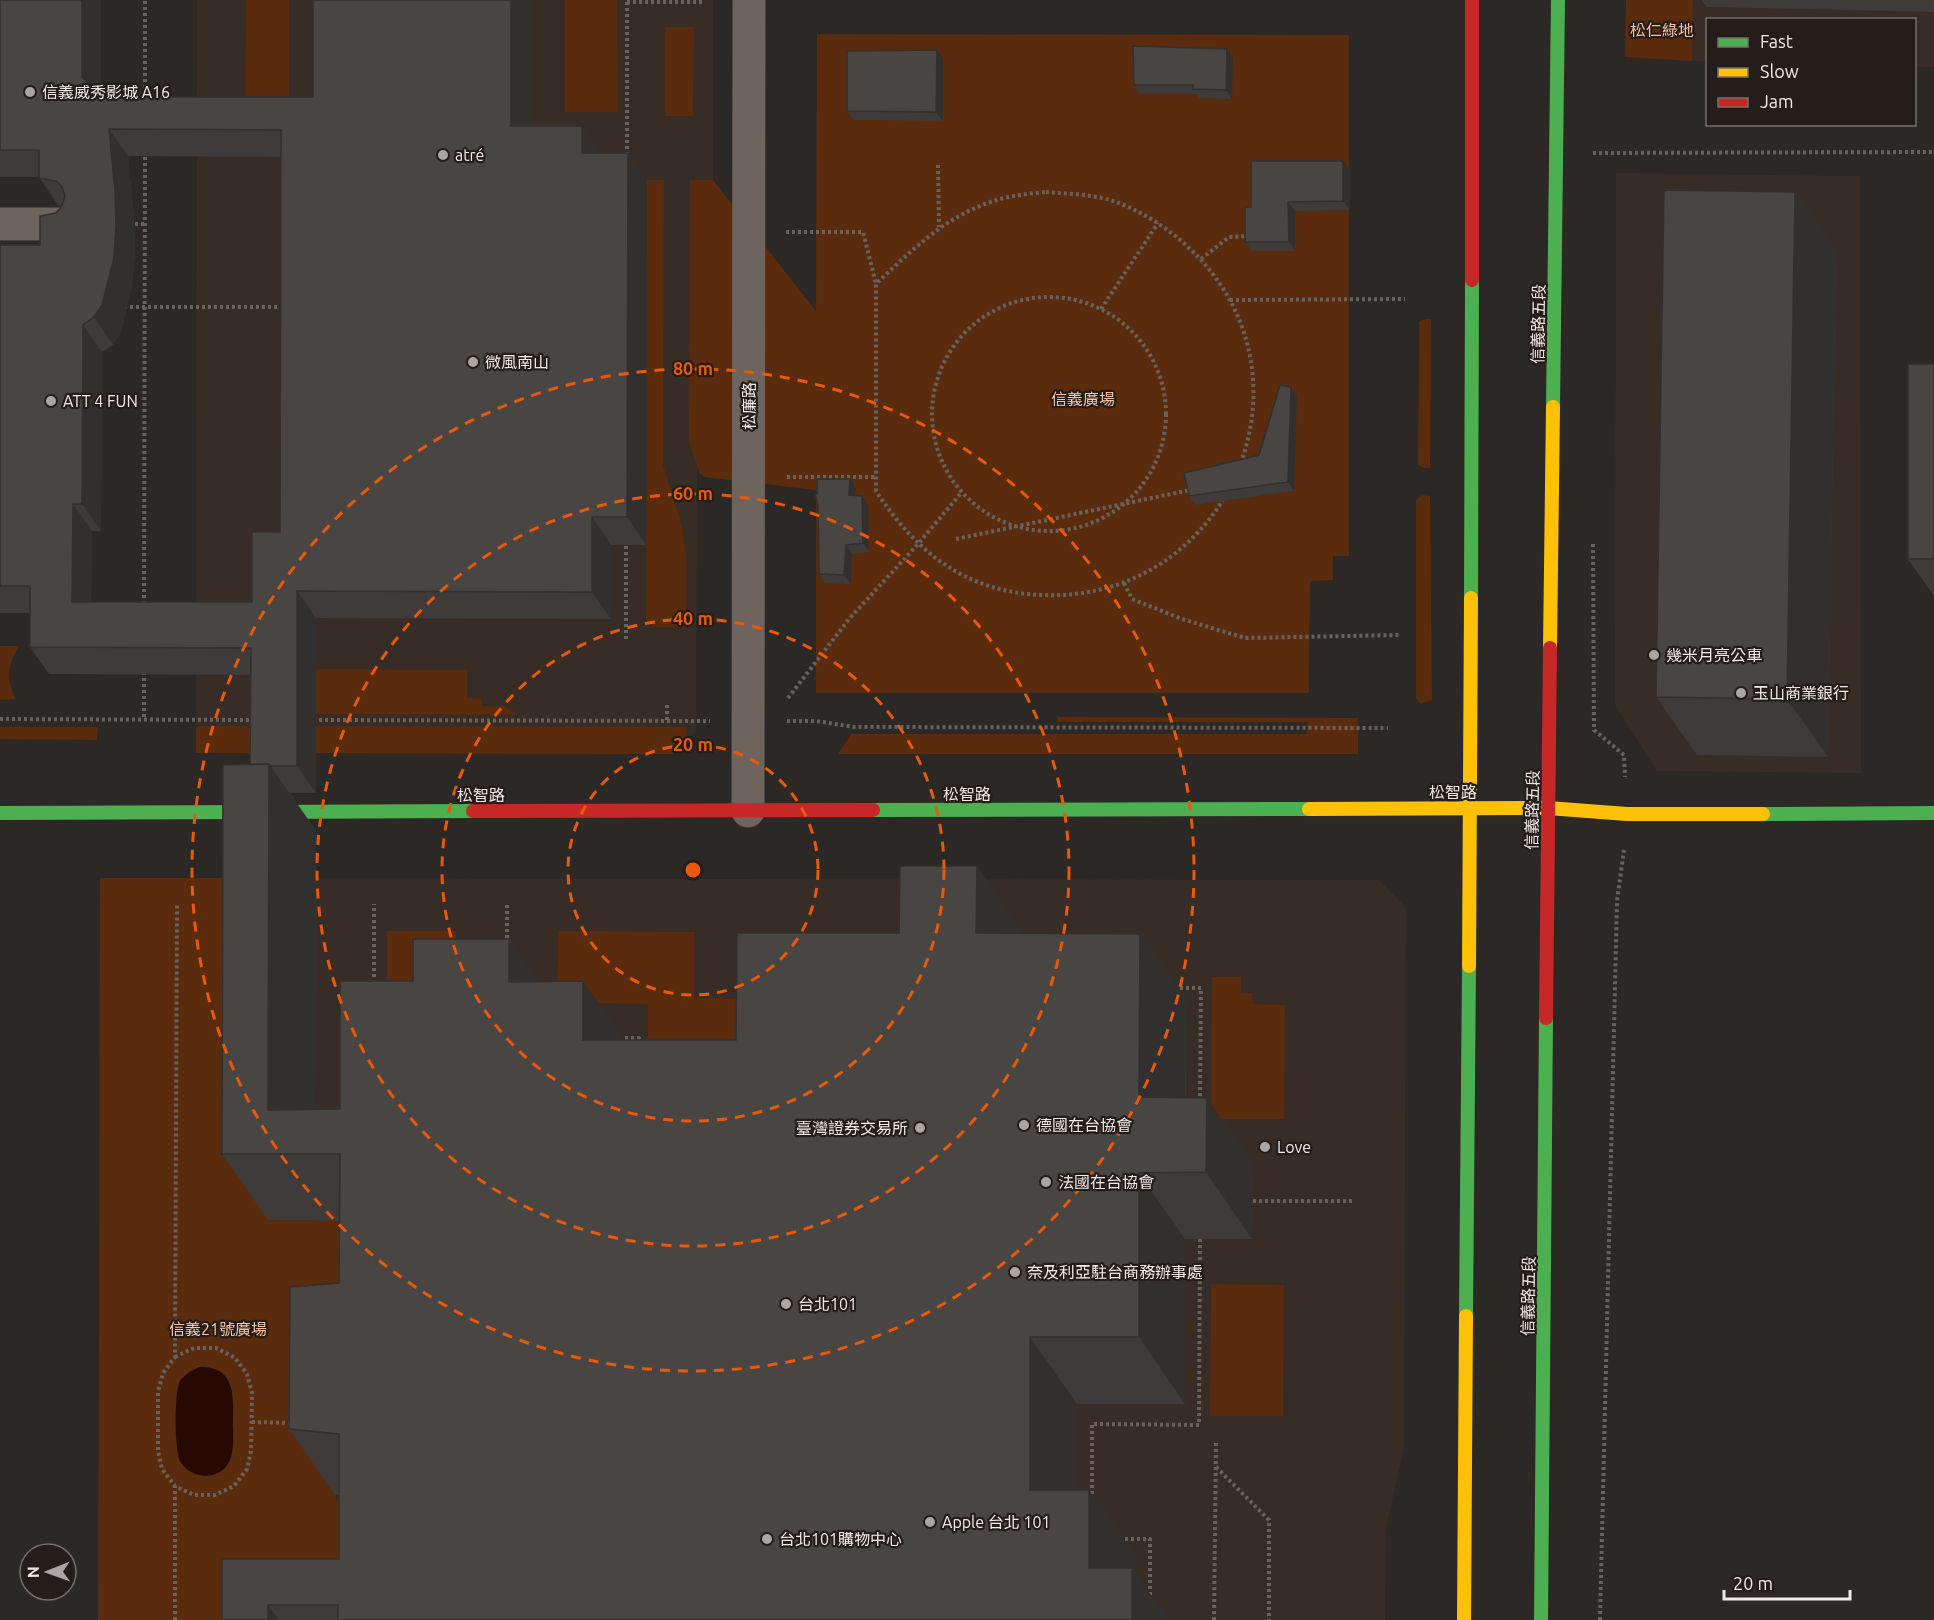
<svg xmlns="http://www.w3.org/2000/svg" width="1934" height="1620" font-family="Ubuntu,'Noto Sans TC',sans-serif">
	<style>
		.built { fill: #382c26 }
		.green { fill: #5a2b0c }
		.water { fill: #270903 }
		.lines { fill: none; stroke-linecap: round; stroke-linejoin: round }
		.path { stroke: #67625e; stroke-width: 4; stroke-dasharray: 3 3; stroke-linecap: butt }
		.street { stroke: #6d645e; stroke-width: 33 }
		.fast { stroke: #4caf50; stroke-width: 14 }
		.slow { stroke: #ffc107; stroke-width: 14 }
		.jam { stroke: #c62828; stroke-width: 14 }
		.wall { fill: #3e3b3a; fill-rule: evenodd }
		.shaded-wall { fill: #32302f }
		.building { fill: #484543; stroke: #32302f; stroke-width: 1.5; fill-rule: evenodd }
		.ring { fill: none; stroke: #e8590c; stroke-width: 3; stroke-dasharray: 10 8 }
		.poi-dot { fill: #aaa6a3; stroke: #241d19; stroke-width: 2 }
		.labels { text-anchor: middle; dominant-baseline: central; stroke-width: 4.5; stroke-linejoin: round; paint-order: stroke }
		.park-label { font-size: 16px; fill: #fec2a3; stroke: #241d19 }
		.poi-label { font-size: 16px; fill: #efeae7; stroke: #241d19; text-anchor: start }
		.street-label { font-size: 16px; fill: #efeae7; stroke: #241d19 }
		.centre { fill: #e8590c; stroke: #241d19; stroke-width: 3 }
		.ring-label { font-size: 18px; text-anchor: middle; font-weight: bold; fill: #e8590c; stroke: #241d19; stroke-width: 4.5; stroke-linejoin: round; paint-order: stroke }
	</style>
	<rect width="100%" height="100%" fill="#2b2826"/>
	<g class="built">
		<path d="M 197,0 L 713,0 L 713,180 L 969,508 L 704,477 L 697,465 L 696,731 L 673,754 L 196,753 Z"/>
		<path d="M 1693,0 L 1934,0 L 1934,67 L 1915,67 L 1914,20 L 1708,20 L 1707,62 L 1692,61 Z"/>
		<path d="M 1616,173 L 1860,176 L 1861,773 L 1657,771 L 1615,705 Z"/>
		<path d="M 269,878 L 1379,880 L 1406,907 L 1404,1447 L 1386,1529 L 1385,1620 L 385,1620 L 336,1500 L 336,1348 L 386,1221 L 268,1220 Z"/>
	</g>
	<g class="green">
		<path d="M 246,0 L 289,0 L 289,106 L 245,106 Z"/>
		<path d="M 565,0 L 617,0 L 618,112 L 565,112 Z"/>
		<path d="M 1626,0 L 1693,0 L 1692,61 L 1625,57 Z"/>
		<path d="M 665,27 L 694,27 L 693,116 L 665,116 Z"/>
		<path d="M 817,34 L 1349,35 L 1349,556 L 1333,556 L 1333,580 L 1310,581 L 1309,693 L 816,693 L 816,490 L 704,477 L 699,472 L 689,442 L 690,180 L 713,180 L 816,311 Z"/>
		<path d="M 647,180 L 664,180 L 663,465 L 682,526 L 686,556 L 686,627 L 654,627 L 646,619 Z"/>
		<path d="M 1425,319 L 1431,319 L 1430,468 L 1424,468 L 1418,465 L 1419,322 Z"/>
		<path d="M 1422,495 L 1430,496 L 1432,700 L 1421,704 L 1416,699 L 1416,500 Z"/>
		<path d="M 0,646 L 19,646 C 7,667 6,677 16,699 L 0,700 Z"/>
		<path d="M 316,669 L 467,670 L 467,698 L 481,698 L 482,706 L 505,706 L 516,715 L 316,714 Z"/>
		<path d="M 1058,717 L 1358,718 L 1358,754 L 838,754 L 851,734 L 1307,734 L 1307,722 L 1057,722 Z"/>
		<path d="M 196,726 L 686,727 L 686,741 L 673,754 L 196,753 Z"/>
		<path d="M 0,727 L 98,727 L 97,740 L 0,739 Z"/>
		<path d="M 100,878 L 269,878 L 269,1220 L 386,1221 L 336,1367 L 336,1500 L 349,1497 L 385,1620 L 98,1620 Z"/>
		<rect x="387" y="931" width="69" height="98"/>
		<path d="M 558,931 L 694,932 L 694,998 L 762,999 L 762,1088 L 648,1088 L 648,1004 L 557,1003 Z"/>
		<path d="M 1212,977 L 1241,977 L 1241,993 L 1252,993 L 1253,1004 L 1285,1005 L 1284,1119 L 1211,1119 Z"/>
		<path d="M 1211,1284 L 1284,1285 L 1283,1416 L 1210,1416 Z"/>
	</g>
	<path class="water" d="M 199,1367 C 238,1366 233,1399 233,1428 C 233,1438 234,1451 230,1460 C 221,1481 193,1480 181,1463 C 174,1452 174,1392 180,1381 C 185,1374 191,1371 199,1367 Z"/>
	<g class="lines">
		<g class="path">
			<path d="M 627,2 L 704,2"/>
			<path d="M 145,100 L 145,0"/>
			<path d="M 1593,153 L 1934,152"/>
			<path d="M 627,155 L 627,0"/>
			<path d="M 938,165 L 939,227"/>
			<path d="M 1046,192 C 1068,194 1092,194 1113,201 C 1142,211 1168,228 1190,249 C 1326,377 1228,603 1042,595 C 965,592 916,552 876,491 L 876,284 C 916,246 956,206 1014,196 C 1024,194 1035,193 1046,192 Z"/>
			<path d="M 129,224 L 145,224"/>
			<path d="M 786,232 L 863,232 L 876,284"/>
			<path d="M 1201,259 L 1229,237 L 1248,236"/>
			<circle cx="1049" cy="414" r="117"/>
			<path d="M 1230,300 L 1405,299"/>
			<path d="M 124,307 L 284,307"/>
			<path d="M 1101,309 L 1158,223"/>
			<path d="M 787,477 L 876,477"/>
			<path d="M 956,539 L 1190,490"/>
			<path d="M 1593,544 L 1594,730 L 1624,755 L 1625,777"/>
			<path d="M 1124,583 L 1132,599 L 1182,619 L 1245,638 L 1399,635"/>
			<path d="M 144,604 L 145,153"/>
			<path d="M 626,639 L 626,541"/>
			<path d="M 144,672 L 144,719"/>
			<path d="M 788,698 L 849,619 L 918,544 L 962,492"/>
			<path d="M 667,705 L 667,721"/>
			<path d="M 0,719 L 254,720"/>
			<path d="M 313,720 L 710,721"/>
			<path d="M 787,721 L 816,721 L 854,727 L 1388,728"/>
			<path d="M 507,944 L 507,904"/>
			<path d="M 374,983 L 374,904"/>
			<path d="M 1174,988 L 1201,988 L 1200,1101"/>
			<path d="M 619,1038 L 639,1038 L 639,1044"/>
			<path d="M 1253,1201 L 1355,1201"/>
			<path d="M 175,1357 L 194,1348 L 216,1348 L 235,1358 L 247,1374 L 252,1393 L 251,1451 L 247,1469 L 234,1486 L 215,1495 L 194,1495 L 175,1486 L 162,1469 L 158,1451 L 158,1392 L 163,1373 L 175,1357 L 177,904"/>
			<path d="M 252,1422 L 293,1423"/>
			<path d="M 1216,1467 L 1269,1520 L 1269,1620"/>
			<path d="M 1092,1500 L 1092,1424 L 1199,1425 L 1200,1239"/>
			<path d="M 1119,1539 L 1150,1539 L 1150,1597"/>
			<path d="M 175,1620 L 175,1486"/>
			<path d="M 1214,1620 L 1216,1442"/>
			<path d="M 1600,1620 L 1617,901 L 1624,850"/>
		</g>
		<g class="street">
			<path d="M 0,224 L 65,224"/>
			<path d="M 748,811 L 749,0"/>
		</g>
		<g class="fast">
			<path d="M 1553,407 L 1558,0"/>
			<path d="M 1471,598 L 1472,280"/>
			<path d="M 873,810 L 1309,809"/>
			<path d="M 0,813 L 473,811"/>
			<path d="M 1763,814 L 1934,813"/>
			<path d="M 1466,1316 L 1469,966"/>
			<path d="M 1541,1620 L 1546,1018"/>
		</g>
		<g class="slow">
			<path d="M 1550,648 L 1553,407"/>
			<path d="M 1309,809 L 1548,808 L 1627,814 L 1763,814"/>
			<path d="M 1469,966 L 1471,598"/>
			<path d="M 1464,1620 L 1466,1316"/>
		</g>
		<g class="jam">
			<path d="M 1472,280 L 1472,0"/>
			<path d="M 473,811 L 873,810"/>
			<path d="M 1546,1018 L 1550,648"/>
		</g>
	</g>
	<g class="wall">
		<path d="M 0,0 L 101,0 L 101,97 L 313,97 L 313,0 L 530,0 L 530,126 L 582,126 L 600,153 L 647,180 L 646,545 L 611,545 L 611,619 L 316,618 L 316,793 L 290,793 L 316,831 L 315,1110 L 340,1109 L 539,982 L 624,1040 L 736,1040 L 899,933 L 977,866 L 1023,934 L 1140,934 L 1186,1000 L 1186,1098 L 1207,1098 L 1253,1164 L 1252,1239 L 1185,1239 L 1185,1404 L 1077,1404 L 1077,1490 L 1089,1490 L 1135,1556 L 1135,1572 L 1168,1620 L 222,1620 L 339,1559 L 339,1495 L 335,1495 L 289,1429 L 339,1283 L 340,1221 L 268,1220 L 222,1154 L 250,765 L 251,675 L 49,674 L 30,647 L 30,613 L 0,613 L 0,245 L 40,245 L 56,213 L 62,206 L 58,205 L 39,177 L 0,177 ZM 128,156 L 281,157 L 280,532 L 252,602 L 91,602 L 92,531 L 101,531 L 102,352 L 113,345 L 121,332 L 132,285 L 135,253 L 134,218 Z"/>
		<path d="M 1702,0 L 1934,0 L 1934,12 L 1706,7 Z"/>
		<path d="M 1227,49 L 1233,58 L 1232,99 L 1199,98 L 1196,94 L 1140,94 L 1134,85 Z"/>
		<path d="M 943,59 L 943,121 L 854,120 L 847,111 Z"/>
		<path d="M 1350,170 L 1350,210 L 1295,211 L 1295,251 L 1252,251 L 1245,242 L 1251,207 Z"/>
		<path d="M 1795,192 L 1836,251 L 1828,757 L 1697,755 L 1656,697 Z"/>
		<path d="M 1934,364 L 1934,596 L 1908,559 Z"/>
		<path d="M 1297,396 L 1294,491 L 1195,505 L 1189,496 L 1259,455 Z"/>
		<path d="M 850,479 L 856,488 L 856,496 L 868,505 L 869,552 L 852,554 L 851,584 L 825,583 L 819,574 L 817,494 Z"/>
	</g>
	<g class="shaded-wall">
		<path d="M 82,0 L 101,0 L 101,104 L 82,77 Z"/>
		<path d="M 511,0 L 530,0 L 530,153 L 511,126 Z"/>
		<path d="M 1227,49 L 1233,58 L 1232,99 L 1226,90 Z"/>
		<path d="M 937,50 L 943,59 L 943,121 L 936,112 Z"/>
		<path d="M 582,126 L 601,153 L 582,153 Z"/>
		<path d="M 109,129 L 128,156 L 134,218 L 135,253 L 132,285 L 121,332 L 113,345 L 94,317 Z"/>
		<path d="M 628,153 L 647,180 L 646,545 L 627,517 Z"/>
		<path d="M 1343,161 L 1350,170 L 1350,210 L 1343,201 Z"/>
		<path d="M 1795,192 L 1836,251 L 1828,757 L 1787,699 Z"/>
		<path d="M 1288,202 L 1295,211 L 1295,251 L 1289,242 Z"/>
		<path d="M 83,325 L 102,352 L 101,531 L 82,504 Z"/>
		<path d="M 1291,387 L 1297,396 L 1294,491 L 1288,482 Z"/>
		<path d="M 850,479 L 856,488 L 855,504 L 849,495 Z"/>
		<path d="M 862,496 L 868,505 L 869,552 L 863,543 Z"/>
		<path d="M 73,504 L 92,531 L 91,629 L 72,602 Z"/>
		<path d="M 592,517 L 611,545 L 611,619 L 592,592 Z"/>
		<path d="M 846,545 L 852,554 L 851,584 L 844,575 Z"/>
		<path d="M 297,591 L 316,618 L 316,793 L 297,766 Z"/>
		<path d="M 269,764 L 316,831 L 315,1154 L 268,1110 Z"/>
		<path d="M 977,866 L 1023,933 L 1023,1000 L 976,933 Z"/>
		<path d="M 1140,934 L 1186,1000 L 1185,1164 L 1139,1097 Z"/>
		<path d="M 509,939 L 555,1005 L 509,982 Z"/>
		<path d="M 583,981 L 630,1048 L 583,1040 Z"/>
		<path d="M 1207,1098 L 1253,1164 L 1252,1239 L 1206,1172 Z"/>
		<path d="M 1139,1173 L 1185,1239 L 1185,1404 L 1139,1337 Z"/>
		<path d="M 1030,1337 L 1077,1404 L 1077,1556 L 1030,1490 Z"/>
		<path d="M 1089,1490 L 1135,1556 L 1135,1572 L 1168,1620 L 1125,1620 L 1089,1568 Z"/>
		<path d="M 268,1605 L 279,1620 L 268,1620 Z"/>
	</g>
	<g class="building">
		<path d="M 0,0 L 82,0 L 82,77 L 101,97 L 313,97 L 313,0 L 511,0 L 511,126 L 582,126 L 582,153 L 628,153 L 627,517 L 592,517 L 592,592 L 297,591 L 297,766 L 271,766 L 269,764 L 250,765 L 251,648 L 30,647 L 30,586 L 0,586 L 0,245 L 40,245 L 40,216 L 56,213 L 62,206 L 65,196 L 62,187 L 56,181 L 39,178 L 39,150 L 0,150 ZM 109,129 L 281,130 L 280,532 L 252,532 L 252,602 L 72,602 L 73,504 L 82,504 L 83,325 L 94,317 L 102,305 L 114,258 L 116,226 L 115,191 Z"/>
		<path d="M 1133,46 L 1227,49 L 1226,90 L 1193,89 L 1193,85 L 1134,85 Z"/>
		<path d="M 937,50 L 936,112 L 847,111 L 847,51 Z"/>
		<path d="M 1251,161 L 1343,161 L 1343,201 L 1288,202 L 1289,242 L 1245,242 L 1245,207 L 1251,207 Z"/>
		<path d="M 1664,190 L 1795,192 L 1787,699 L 1656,697 Z"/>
		<rect x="1908" y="364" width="26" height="195"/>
		<path d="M 1280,385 L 1291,387 L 1288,482 L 1189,496 L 1184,473 L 1259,455 Z"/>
		<path d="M 817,479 L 850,479 L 849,495 L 862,496 L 863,543 L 846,545 L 844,575 L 819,574 L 818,506 L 815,494 L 817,494 Z"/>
		<path d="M 269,764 L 268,1110 L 340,1109 L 340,981 L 413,981 L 413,939 L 509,939 L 509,982 L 583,981 L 583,1040 L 736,1040 L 737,933 L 899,933 L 900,866 L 977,866 L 976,933 L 1140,934 L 1139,1097 L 1207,1098 L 1206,1172 L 1139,1173 L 1139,1337 L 1030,1337 L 1030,1490 L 1089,1490 L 1089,1568 L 1132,1568 L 1132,1620 L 338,1620 L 338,1605 L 268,1605 L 268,1620 L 222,1620 L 222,1559 L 339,1559 L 339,1434 L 289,1429 L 289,1412 L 290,1287 L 339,1283 L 340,1154 L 222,1154 L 223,765 Z"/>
	</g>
	<g class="ring">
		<circle cx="693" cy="870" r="125"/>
		<circle cx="693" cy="870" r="251"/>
		<circle cx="693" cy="870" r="376"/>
		<circle cx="693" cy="870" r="501"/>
	</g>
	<g class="poi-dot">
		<circle cx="30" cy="92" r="6"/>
		<circle cx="443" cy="155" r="6"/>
		<circle cx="473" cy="362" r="6"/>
		<circle cx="51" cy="401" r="6"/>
		<circle cx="1654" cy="655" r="6"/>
		<circle cx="1741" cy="693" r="6"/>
		<circle cx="1024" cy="1125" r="6"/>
		<circle cx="920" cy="1128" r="6"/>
		<circle cx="1265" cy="1147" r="6"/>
		<circle cx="1046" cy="1182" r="6"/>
		<circle cx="1015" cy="1272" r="6"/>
		<circle cx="786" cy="1304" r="6"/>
		<circle cx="930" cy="1522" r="6"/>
		<circle cx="767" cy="1539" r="6"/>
	</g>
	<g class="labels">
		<g class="park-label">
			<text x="1662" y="30">松仁綠地</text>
			<text x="1083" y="399">信義廣場</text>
			<text x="218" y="1329">信義21號廣場</text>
		</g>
		<g class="poi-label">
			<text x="42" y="92">信義威秀影城 A16</text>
			<text x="455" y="155">atré</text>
			<text x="485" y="362">微風南山</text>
			<text x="63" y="401">ATT 4 FUN</text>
			<text x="1666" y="655">幾米月亮公車</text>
			<text x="1753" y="693">玉山商業銀行</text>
			<text x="1036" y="1125">德國在台協會</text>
			<text x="908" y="1128" text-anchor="end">臺灣證券交易所</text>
			<text x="1277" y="1147">Love</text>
			<text x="1058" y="1182">法國在台協會</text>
			<text x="1027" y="1272">奈及利亞駐台商務辦事處</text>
			<text x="798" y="1304">台北101</text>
			<text x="942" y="1522">Apple 台北 101</text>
			<text x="779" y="1539">台北101購物中心</text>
		</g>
		<g class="street-label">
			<text transform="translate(1538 324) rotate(-89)">信義路五段</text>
			<text transform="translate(749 406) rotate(-90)">松廉路</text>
			<text x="1453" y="792">松智路</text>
			<text x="967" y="794">松智路</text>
			<text x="481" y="795">松智路</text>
			<text transform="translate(1532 810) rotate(-89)">信義路五段</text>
			<text transform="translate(1528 1296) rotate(-89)">信義路五段</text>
		</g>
	</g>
	<circle cx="693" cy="870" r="9" class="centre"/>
	<g class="ring-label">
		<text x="693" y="375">80 m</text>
		<text x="693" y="500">60 m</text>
		<text x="693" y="625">40 m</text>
		<text x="693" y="751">20 m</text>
	</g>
	<rect x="1706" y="18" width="210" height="108" fill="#241d19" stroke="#756f6b" stroke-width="1.5"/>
	<rect x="1718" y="38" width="30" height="9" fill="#4caf50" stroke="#756f6b" stroke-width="1.5"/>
	<text x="1760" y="48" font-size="18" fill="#efeae7">Fast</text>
	<rect x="1718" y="68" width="30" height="9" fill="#ffc107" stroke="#756f6b" stroke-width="1.5"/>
	<text x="1760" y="78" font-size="18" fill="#efeae7">Slow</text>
	<rect x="1718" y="98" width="30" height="9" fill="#c62828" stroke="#756f6b" stroke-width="1.5"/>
	<text x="1760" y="108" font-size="18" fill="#efeae7">Jam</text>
	<g transform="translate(48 1572) rotate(269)"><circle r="28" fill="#241d19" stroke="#756f6b" stroke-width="1.5"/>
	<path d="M0-4.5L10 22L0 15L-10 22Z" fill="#aaa6a3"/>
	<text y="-9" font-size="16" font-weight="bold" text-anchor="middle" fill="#efeae7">N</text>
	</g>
	<path d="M1724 1590v9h126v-9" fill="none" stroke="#efeae7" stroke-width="3"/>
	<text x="1733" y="1590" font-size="18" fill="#efeae7" stroke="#241d19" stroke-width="4.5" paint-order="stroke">20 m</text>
</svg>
